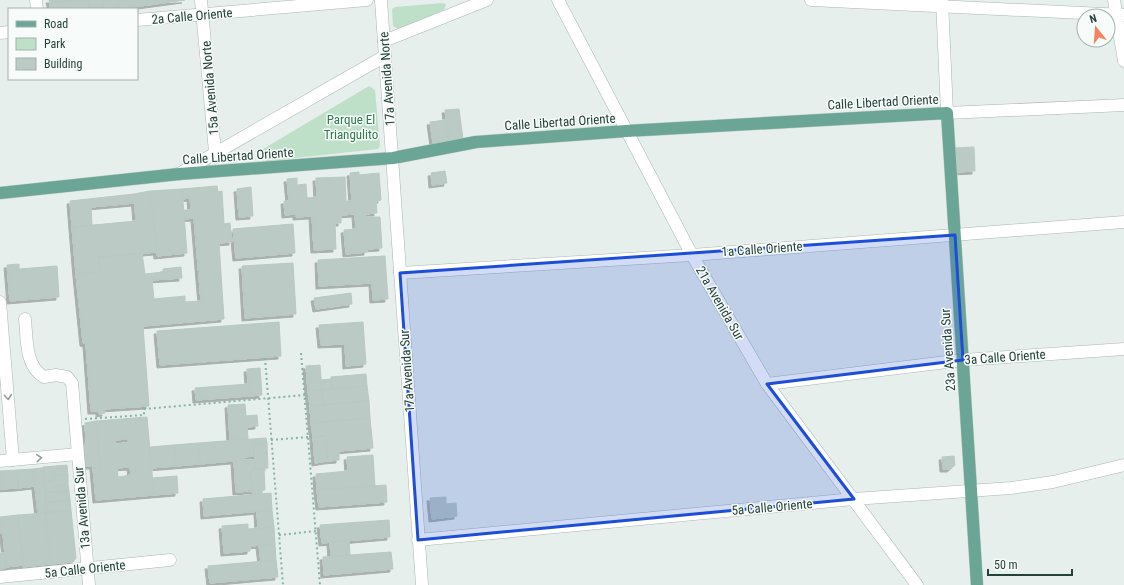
<svg xmlns="http://www.w3.org/2000/svg" width="1124" height="585" font-family="'Roboto Condensed',sans-serif">
	<style>
		.green { fill: #bfe0c8 }
		.building { fill: #bbcac4; stroke: #b8c9c2; fill-rule: evenodd; filter: url(#shadow) }
		.lines { fill: none; stroke-linecap: round; stroke-linejoin: round }
		.minor-casing { stroke: #a8b8b2; stroke-width: 13 }
		.major-casing { stroke: #c2cac8; stroke-width: 13 }
		.path { stroke: #86b3a5; stroke-width: 2; stroke-dasharray: 2 3; stroke-linecap: butt }
		.minor { stroke: #fff; stroke-width: 12 }
		.major { stroke: #6aa596; stroke-width: 12 }
		.oneway { stroke: #92a09c }
		.marked { fill: #1d4ed8; fill-opacity: 0.2; stroke: #1d4ed8; stroke-width: 3; stroke-linejoin: round }
		.labels { text-anchor: middle; dominant-baseline: central; stroke-width: 3; stroke-linejoin: round; paint-order: stroke }
		.street-label { font-size: 13px; fill: #24423a; stroke: #f7fbf9 }
		.park-label { font-size: 13px; fill: #2d7a4b; stroke: #f7fbf9 }
	</style>
	<defs>
		<filter id="shadow"><feDropShadow dx="-3" dy="3" stdDeviation="0" flood-color="#0004"/></filter>
	</defs>
	<rect width="100%" height="100%" fill="#e6efeb"/>
	<g class="green">
		<path d="M 442,3 L 446,4 L 444,10 L 398,29 L 393,26 L 392,9 L 395,7 Z"/>
		<path d="M 369,86 L 375,90 L 380,146 L 378,149 L 267,161 L 263,158 L 263,149 Z"/>
	</g>
	<g class="building">
		<path d="M 49,0 L 76,0 L 50,3 Z"/>
		<path d="M 76,0 L 89,0 L 90,9 L 50,9 L 50,3 Z"/>
		<path d="M 89,0 L 103,0 L 104,9 L 90,9 Z"/>
		<path d="M 103,0 L 118,0 L 119,9 L 104,9 Z"/>
		<path d="M 118,0 L 133,0 L 133,7 L 119,9 Z"/>
		<path d="M 133,0 L 147,0 L 148,5 L 133,7 Z"/>
		<path d="M 147,0 L 185,0 L 148,5 Z"/>
		<path d="M 459,109 L 463,139 L 449,141 L 445,110 Z"/>
		<path d="M 446,120 L 449,141 L 433,143 L 430,122 Z"/>
		<path d="M 974,147 L 975,171 L 956,172 L 955,148 Z"/>
		<path d="M 445,171 L 447,183 L 432,185 L 431,173 Z"/>
		<path d="M 359,172 L 359,175 L 379,173 L 381,200 L 376,201 L 377,213 L 365,214 L 365,217 L 380,217 L 382,248 L 367,249 L 367,252 L 346,254 L 344,230 L 356,229 L 355,214 L 341,215 L 341,223 L 335,223 L 336,249 L 314,250 L 312,216 L 296,217 L 296,214 L 285,215 L 284,201 L 289,201 L 287,179 L 297,178 L 297,185 L 306,184 L 307,198 L 317,197 L 316,178 L 345,177 L 346,201 L 352,201 L 350,173 Z"/>
		<path d="M 217,186 L 218,192 L 222,191 L 224,224 L 230,223 L 232,242 L 219,243 L 224,319 L 143,326 L 149,406 L 104,409 L 105,413 L 99,414 L 99,411 L 91,411 L 86,344 L 83,343 L 76,274 L 100,272 L 98,257 L 142,253 L 145,274 L 163,272 L 163,269 L 181,267 L 182,278 L 152,280 L 154,299 L 185,296 L 185,302 L 201,301 L 194,218 L 184,219 L 184,210 L 191,210 L 190,198 L 183,199 L 182,189 Z"/>
		<path d="M 251,187 L 253,216 L 239,217 L 237,189 Z"/>
		<path d="M 182,189 L 187,253 L 157,256 L 150,191 Z"/>
		<path d="M 150,191 L 157,252 L 98,257 L 100,272 L 76,274 L 72,227 L 136,221 L 134,194 Z"/>
		<path d="M 134,194 L 135,203 L 91,207 L 92,225 L 72,227 L 70,201 Z"/>
		<path d="M 293,224 L 295,253 L 236,258 L 233,229 Z"/>
		<path d="M 385,256 L 388,299 L 373,300 L 372,283 L 319,286 L 318,260 Z"/>
		<path d="M 293,263 L 296,314 L 245,318 L 242,266 Z"/>
		<path d="M 19,264 L 19,269 L 57,266 L 59,297 L 10,301 L 7,265 Z"/>
		<path d="M 351,293 L 352,304 L 316,309 L 314,298 Z"/>
		<path d="M 279,322 L 281,356 L 160,365 L 157,331 Z"/>
		<path d="M 363,322 L 366,364 L 346,366 L 345,344 L 321,345 L 319,325 Z"/>
		<path d="M 320,365 L 322,390 L 308,391 L 306,366 Z"/>
		<path d="M 260,368 L 262,395 L 249,396 L 247,369 Z"/>
		<path d="M 366,374 L 367,386 L 332,390 L 331,377 Z"/>
		<path d="M 331,379 L 332,390 L 322,390 L 321,380 Z"/>
		<path d="M 248,384 L 249,396 L 196,400 L 195,388 Z"/>
		<path d="M 367,386 L 369,401 L 323,405 L 322,390 Z"/>
		<path d="M 322,390 L 323,405 L 310,406 L 308,391 Z"/>
		<path d="M 369,401 L 370,418 L 311,423 L 310,406 Z"/>
		<path d="M 245,404 L 246,416 L 257,415 L 258,426 L 247,427 L 248,439 L 230,440 L 228,405 Z"/>
		<path d="M 147,417 L 154,495 L 96,500 L 93,468 L 100,467 L 96,421 ZM 128,439 L 128,443 L 115,444 L 115,440 ZM 130,467 L 131,475 L 118,477 L 117,468 Z"/>
		<path d="M 370,418 L 373,448 L 339,451 L 339,460 L 327,461 L 326,436 L 313,437 L 311,423 Z"/>
		<path d="M 96,421 L 100,467 L 93,468 L 93,466 L 85,466 L 84,444 L 86,443 L 85,423 Z"/>
		<path d="M 326,436 L 327,461 L 315,463 L 313,437 Z"/>
		<path d="M 266,438 L 267,443 L 254,444 L 254,456 L 244,457 L 244,460 L 200,464 L 198,443 Z"/>
		<path d="M 198,443 L 200,464 L 176,466 L 174,445 Z"/>
		<path d="M 267,443 L 268,468 L 255,469 L 254,444 Z"/>
		<path d="M 174,445 L 176,466 L 151,468 L 150,447 Z"/>
		<path d="M 373,455 L 375,486 L 317,490 L 316,474 L 348,471 L 347,457 Z"/>
		<path d="M 954,456 L 955,465 L 950,469 L 943,469 L 942,457 Z"/>
		<path d="M 244,460 L 255,460 L 255,469 L 251,470 L 252,491 L 236,492 L 234,461 Z"/>
		<path d="M 67,465 L 68,475 L 53,476 L 53,481 L 44,482 L 43,467 Z"/>
		<path d="M 41,468 L 43,468 L 47,513 L 38,514 L 33,469 Z"/>
		<path d="M 33,469 L 35,486 L 18,488 L 17,470 Z"/>
		<path d="M 264,469 L 265,490 L 252,491 L 251,470 Z"/>
		<path d="M 17,470 L 18,488 L 0,489 L 0,471 Z"/>
		<path d="M 68,475 L 68,485 L 56,486 L 56,492 L 45,493 L 44,482 L 53,481 L 53,476 Z"/>
		<path d="M 177,476 L 178,493 L 154,495 L 152,478 Z"/>
		<path d="M 68,485 L 69,491 L 56,492 L 56,486 Z"/>
		<path d="M 386,485 L 387,502 L 319,507 L 317,490 Z"/>
		<path d="M 261,490 L 261,494 L 253,495 L 252,491 Z"/>
		<path d="M 69,491 L 70,500 L 46,503 L 45,493 Z"/>
		<path d="M 271,493 L 272,510 L 204,516 L 203,499 Z"/>
		<path d="M 446,497 L 446,504 L 456,503 L 457,516 L 432,519 L 430,498 Z"/>
		<path d="M 70,500 L 71,510 L 47,513 L 46,503 Z"/>
		<path d="M 71,510 L 76,558 L 73,562 L 50,564 L 45,513 Z"/>
		<path d="M 272,510 L 274,527 L 258,528 L 257,512 Z"/>
		<path d="M 45,513 L 50,564 L 23,567 L 18,515 Z"/>
		<path d="M 18,515 L 23,565 L 6,567 L 3,533 L 0,533 L 0,517 Z"/>
		<path d="M 389,520 L 390,537 L 322,543 L 320,525 Z"/>
		<path d="M 248,524 L 248,529 L 274,527 L 275,544 L 250,546 L 250,551 L 224,553 L 222,526 Z"/>
		<path d="M 349,540 L 350,555 L 331,557 L 330,542 Z"/>
		<path d="M 275,544 L 276,560 L 261,562 L 259,545 Z"/>
		<path d="M 391,552 L 393,569 L 324,575 L 323,557 Z"/>
		<path d="M 0,553 L 5,553 L 6,568 L 0,569 Z"/>
		<path d="M 276,560 L 278,577 L 210,583 L 208,566 Z"/>
	</g>
	<g class="lines">
		<defs>
			<g id="minor">
				<path d="M 36,0 L 37,9"/>
				<path d="M 201,0 L 215,152"/>
				<path d="M 381,0 L 422,585"/>
				<path d="M 558,0 L 692,255 L 767,384 L 917,585"/>
				<path d="M 811,0 L 1124,15"/>
				<path d="M 942,0 L 947,113 L 1124,105"/>
				<path d="M 1114,0 L 1124,61"/>
				<path d="M 137,20 L 367,0"/>
				<path d="M 0,33 L 9,32"/>
				<path d="M 384,41 L 487,0"/>
				<path d="M 179,174 L 385,56"/>
				<path d="M 400,273 L 692,255 L 1124,222"/>
				<path d="M 0,302 L 13,460"/>
				<path d="M 25,319 C 27,339 25,366 44,377 L 56,375 L 67,377 L 72,383 L 89,585"/>
				<path d="M 767,384 L 963,360 L 1124,349"/>
				<path d="M 0,461 L 78,454"/>
				<path d="M 418,540 L 854,499 L 1011,488 L 1053,482 L 1124,465"/>
				<path d="M 0,577 L 170,560"/>
			</g>
			<path id="major" d="M 0,193 L 179,174 L 393,158 L 476,142 L 626,131 L 947,113 L 977,585"/>
		</defs>
		<use href="#minor" class="minor-casing"/>
		<use href="#major" class="major-casing"/>
		<g class="path">
			<path d="M 301,353 L 320,585"/>
			<path d="M 265,358 L 283,585"/>
			<path d="M 85,419 L 144,415 L 144,409 L 305,395"/>
			<path d="M 271,440 L 308,437"/>
			<path d="M 279,535 L 316,531"/>
		</g>
		<use href="#minor" class="minor"/>
		<use href="#major" class="major"/>
	</g>
	<defs><path id="oneway-chevron" d="M-2-3.5L2.5 0L-2 3.5" fill="none" stroke-width="1.6" stroke-linecap="round" stroke-linejoin="round"/></defs>
	<g class="oneway">
		<use href="#oneway-chevron" transform="translate(8 397) rotate(85)"/>
		<use href="#oneway-chevron" transform="translate(39 458) rotate(-5)"/>
	</g>
	<path class="marked" d="M 955,235 L 963,360 L 767,384 L 854,499 L 418,540 L 400,273 Z"/>
	<g class="labels">
		<g class="street-label">
			<text transform="translate(192 16) rotate(-5)">2a Calle Oriente</text>
			<text transform="translate(387 79) rotate(-94)">17a Avenida Norte</text>
			<text transform="translate(210 88) rotate(-95)">15a Avenida Norte</text>
			<text transform="translate(883 102) rotate(-3)">Calle Libertad Oriente</text>
			<text transform="translate(560 122) rotate(-4)">Calle Libertad Oriente</text>
			<text transform="translate(238 156) rotate(-4)">Calle Libertad Oriente</text>
			<text transform="translate(762 249) rotate(-4)">1a Calle Oriente</text>
			<text transform="translate(720 303) rotate(60)">21a Avenida Sur</text>
			<text transform="translate(948 350) rotate(-94)">23a Avenida Sur</text>
			<text transform="translate(1005 357) rotate(-4)">3a Calle Oriente</text>
			<text transform="translate(407 371) rotate(-94)">17a Avenida Sur</text>
			<text transform="translate(772 507) rotate(-5)">5a Calle Oriente</text>
			<text transform="translate(82 508) rotate(-95)">13a Avenida Sur</text>
			<text transform="translate(85 569) rotate(-6)">5a Calle Oriente</text>
		</g>
		<g class="park-label">
			<text x="351" y="119">Parque El<tspan x="351" dy="15">Triangulito</tspan></text>
		</g>
	</g>
	<rect x="8" y="8" width="130" height="72" fill="#f7fbf9" stroke="#a3b1ad"/>
	<rect x="16" y="21" width="20" height="6" fill="#6aa596" stroke="#a3b1ad"/>
	<text x="44" y="28" font-size="12" fill="#24423a">Road</text>
	<rect x="16" y="38" width="20" height="12" fill="#bfe0c8" stroke="#a3b1ad"/>
	<text x="44" y="48" font-size="12" fill="#24423a">Park</text>
	<rect x="16" y="58" width="20" height="12" fill="#bbcac4" stroke="#a3b1ad"/>
	<text x="44" y="68" font-size="12" fill="#24423a">Building</text>
	<g transform="translate(1096 28) rotate(343)"><circle r="19" fill="#f7fbf9" stroke="#a3b1ad"/>
	<path d="M0-3L7 15L0 10L-7 15Z" fill="#f4845f"/>
	<text y="-6" font-size="11" font-weight="bold" text-anchor="middle" fill="#24423a">N</text>
	</g>
	<path d="M988 569v6h84v-6" fill="none" stroke="#24423a" stroke-width="2"/>
	<text x="994" y="569" font-size="12" fill="#24423a" stroke="#f7fbf9" stroke-width="3" paint-order="stroke">50 m</text>
</svg>
